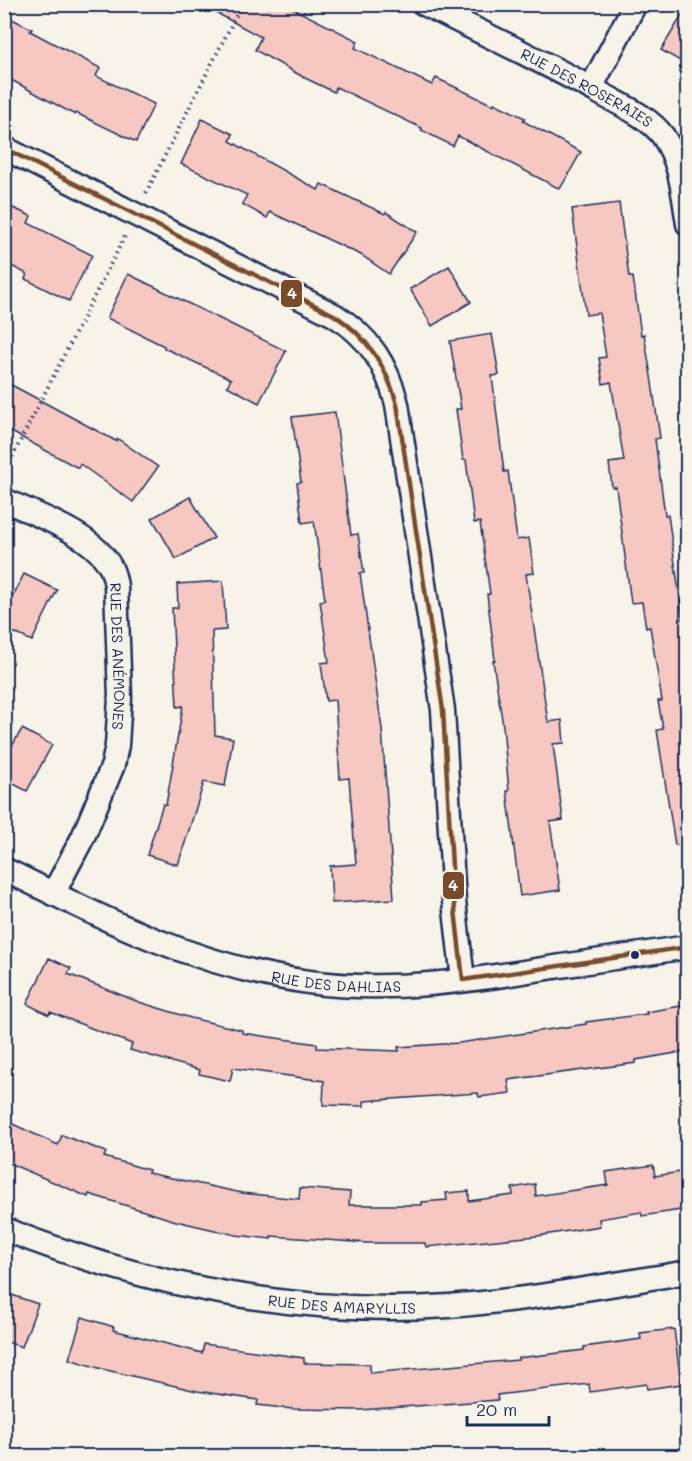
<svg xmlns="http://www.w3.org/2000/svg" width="692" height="1461" font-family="Mali,sans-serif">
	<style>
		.building { fill: #f7c7c2; stroke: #1b2f5e; stroke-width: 1.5 }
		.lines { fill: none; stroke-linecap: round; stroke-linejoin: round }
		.minor-casing { stroke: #1b2f5e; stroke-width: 27 }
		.path { stroke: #1b2f5e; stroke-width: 4; stroke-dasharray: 1.5 4.5; stroke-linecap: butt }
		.minor { stroke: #f7f3e8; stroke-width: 22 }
		.bus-1-casing { stroke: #f7f3e8; stroke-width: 9 }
		.bus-1 { stroke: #7a4b2a; stroke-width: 4.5 }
		.bus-dot { fill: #1b2f5e; stroke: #f7f3e8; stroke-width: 2 }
		.labels { text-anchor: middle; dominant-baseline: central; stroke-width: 4.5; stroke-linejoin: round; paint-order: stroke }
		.street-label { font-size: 15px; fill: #1b2f5e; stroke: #f7f3e8 }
		.line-badge { stroke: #f7f3e8; stroke-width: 2 }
		.badge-label { font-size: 16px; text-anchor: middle; font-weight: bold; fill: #fff }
	</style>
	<rect width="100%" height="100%" fill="#f7f3e8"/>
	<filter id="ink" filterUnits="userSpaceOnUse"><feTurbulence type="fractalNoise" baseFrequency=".0167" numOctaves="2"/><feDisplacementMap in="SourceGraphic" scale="12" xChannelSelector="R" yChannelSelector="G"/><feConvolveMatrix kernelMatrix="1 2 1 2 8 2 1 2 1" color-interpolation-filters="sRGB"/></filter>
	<g filter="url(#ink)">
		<g class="building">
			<path d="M 200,4 L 284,4 L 358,41 L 355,48 L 432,85 L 436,78 L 493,105 L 494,103 L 525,118 L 523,121 L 581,152 L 560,189 L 458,136 L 453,146 L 421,130 L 422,128 L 336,87 L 334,92 L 305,78 L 255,50 L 261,37 Z"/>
			<path d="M 687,7 L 687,65 L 661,50 Z"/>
			<path d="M 4,15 L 32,29 L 30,31 L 100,68 L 96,76 L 154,104 L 136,142 L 76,113 L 75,115 L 4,76 Z"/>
			<path d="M 202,119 L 233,134 L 230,141 L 318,190 L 321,184 L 385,214 L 386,212 L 417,232 L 389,274 L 361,255 L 270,212 L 267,218 L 242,204 L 247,195 L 181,164 Z"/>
			<path d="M 619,203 L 629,277 L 633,277 L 641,335 L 644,334 L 651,376 L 660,438 L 655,439 L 665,515 L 668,515 L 685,634 L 687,633 L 687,844 L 675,845 L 657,730 L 663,729 L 658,701 L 662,701 L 650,627 L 646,628 L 642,602 L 631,603 L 616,487 L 612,487 L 609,463 L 624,461 L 611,382 L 603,384 L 599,358 L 606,357 L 599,313 L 586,315 L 572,209 Z"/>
			<path d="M 4,204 L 31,216 L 28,223 L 92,255 L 69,301 L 25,279 L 27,274 L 8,264 L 4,272 Z"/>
			<path d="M 449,266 L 471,302 L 432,326 L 410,289 Z"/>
			<path d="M 128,274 L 286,351 L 259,403 L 227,386 L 231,379 L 164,348 L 164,346 L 107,318 Z"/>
			<path d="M 492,334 L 499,375 L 492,376 L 504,472 L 508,471 L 517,540 L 529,538 L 534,573 L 526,574 L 548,722 L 562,720 L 564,743 L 553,744 L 563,820 L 550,822 L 560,890 L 520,896 L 507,791 L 509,791 L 503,726 L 493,661 L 495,660 L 487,594 L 490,594 L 480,522 L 474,523 L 466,460 L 463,460 L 456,409 L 461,409 L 450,341 Z"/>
			<path d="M 4,381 L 116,441 L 118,439 L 158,467 L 133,502 L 80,464 L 78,468 L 4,428 Z"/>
			<path d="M 335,412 L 351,535 L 358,534 L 364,573 L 360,573 L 382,729 L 394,899 L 332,903 L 330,866 L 356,864 L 349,778 L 340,779 L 335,700 L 326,701 L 321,663 L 329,662 L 320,601 L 325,600 L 314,521 L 302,523 L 297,483 L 301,482 L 292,417 Z"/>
			<path d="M 190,497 L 214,538 L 176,559 L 152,518 Z"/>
			<path d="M 24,574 L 57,590 L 32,641 L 4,628 L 4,614 Z"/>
			<path d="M 223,581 L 226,630 L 212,631 L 215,735 L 233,738 L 225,786 L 204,782 L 178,865 L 147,855 L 163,804 L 166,805 L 183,706 L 177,707 L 172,608 L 178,608 L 177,584 Z"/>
			<path d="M 22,729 L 52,745 L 27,791 L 4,779 L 4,759 Z"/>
			<path d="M 49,958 L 71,968 L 68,974 L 139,1002 L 191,1018 L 242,1030 L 242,1033 L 317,1044 L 317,1048 L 399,1051 L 398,1047 L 459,1043 L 586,1024 L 586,1022 L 647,1014 L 646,1012 L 687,1005 L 687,1051 L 636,1060 L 636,1063 L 508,1080 L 510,1093 L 479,1097 L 478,1093 L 364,1101 L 364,1106 L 323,1105 L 324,1081 L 233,1068 L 230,1081 L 199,1074 L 200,1070 L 130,1050 L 132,1044 L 50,1012 L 49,1015 L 27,1004 Z"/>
			<path d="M 4,1120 L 58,1145 L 62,1135 L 106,1152 L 104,1157 L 149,1170 L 148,1173 L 242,1193 L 299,1199 L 300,1188 L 350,1192 L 349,1205 L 422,1205 L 422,1202 L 447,1200 L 446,1193 L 469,1191 L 469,1201 L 513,1195 L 512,1188 L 535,1184 L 536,1196 L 608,1185 L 606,1172 L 653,1165 L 655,1176 L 687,1171 L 687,1209 L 642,1216 L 641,1212 L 599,1219 L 600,1226 L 537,1236 L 426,1247 L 425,1243 L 368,1243 L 271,1236 L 271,1239 L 236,1235 L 176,1221 L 89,1194 L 88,1197 L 4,1161 Z"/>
			<path d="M 9,1294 L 38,1304 L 22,1347 L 4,1341 L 4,1305 Z"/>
			<path d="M 82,1317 L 114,1327 L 113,1330 L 202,1353 L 204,1344 L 304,1358 L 304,1363 L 370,1364 L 370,1373 L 518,1360 L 518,1358 L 584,1350 L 584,1347 L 641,1339 L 640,1333 L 674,1329 L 681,1384 L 647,1389 L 646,1384 L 590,1392 L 589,1384 L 497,1395 L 498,1400 L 360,1410 L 293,1409 L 257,1405 L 258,1400 L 197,1391 L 102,1369 L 69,1359 Z"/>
		</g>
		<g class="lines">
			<defs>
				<g id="minor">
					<path id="s1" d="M 424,4 C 483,33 542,61 600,93 C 621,105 648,116 663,136 C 681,162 683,194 688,224"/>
					<path d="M 591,88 L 635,4"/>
					<path d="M 4,148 L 334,315 C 369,336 387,365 397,404 L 443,710 L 454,901 L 463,980"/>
					<path id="s2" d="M 4,500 C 38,516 94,534 111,568 C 114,574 115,580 116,586 L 120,698 L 117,745 L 113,765 L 83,837 L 53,894"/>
					<path id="s3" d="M 4,869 C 104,919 197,967 309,982 C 389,993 470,981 548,968 C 595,961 641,954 688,947"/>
					<path id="s4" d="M 4,1229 C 145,1285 297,1316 449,1306 C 529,1300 608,1285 688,1272"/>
				</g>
			</defs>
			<use href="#minor" class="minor-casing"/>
			<g class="path">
				<path d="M 146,193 L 242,4"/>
				<path d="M 4,473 L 125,236"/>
			</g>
			<use href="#minor" class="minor"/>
			<defs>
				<path id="bus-1" d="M 4,148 L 334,315 C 368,337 386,366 397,404 L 443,710 L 454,901 L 463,980 L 688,947"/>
			</defs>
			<use href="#bus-1" class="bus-1-casing"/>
			<use href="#bus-1" class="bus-1"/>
		</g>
	</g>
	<circle class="bus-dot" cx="635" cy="955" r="5"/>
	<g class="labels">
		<g class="street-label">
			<text stroke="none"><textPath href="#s1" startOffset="183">RUE DES ROSERAIES</textPath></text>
			<text stroke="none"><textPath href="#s2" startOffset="218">RUE DES ANÉMONES</textPath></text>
			<text stroke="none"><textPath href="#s3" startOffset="354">RUE DES DAHLIAS</textPath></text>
			<text stroke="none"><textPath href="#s4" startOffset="348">RUE DES AMARYLLIS</textPath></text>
		</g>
	</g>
	<g class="line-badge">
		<rect x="280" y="279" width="23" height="29" rx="6" fill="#7a4b2a"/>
		<rect x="442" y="871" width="23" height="29" rx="6" fill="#7a4b2a"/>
	</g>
	<g class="badge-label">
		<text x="292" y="299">4</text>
		<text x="453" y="891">4</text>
	</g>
	<rect width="692" height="1461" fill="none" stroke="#f7f3e8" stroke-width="24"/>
	<rect x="12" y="12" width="668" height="1437" fill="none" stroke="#1b2f5e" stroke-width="2" filter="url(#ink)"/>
	<path d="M467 1416v9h82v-9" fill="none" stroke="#1b2f5e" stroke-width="3"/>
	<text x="476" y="1416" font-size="18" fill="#1b2f5e" stroke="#f7f3e8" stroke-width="4.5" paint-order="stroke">20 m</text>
</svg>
